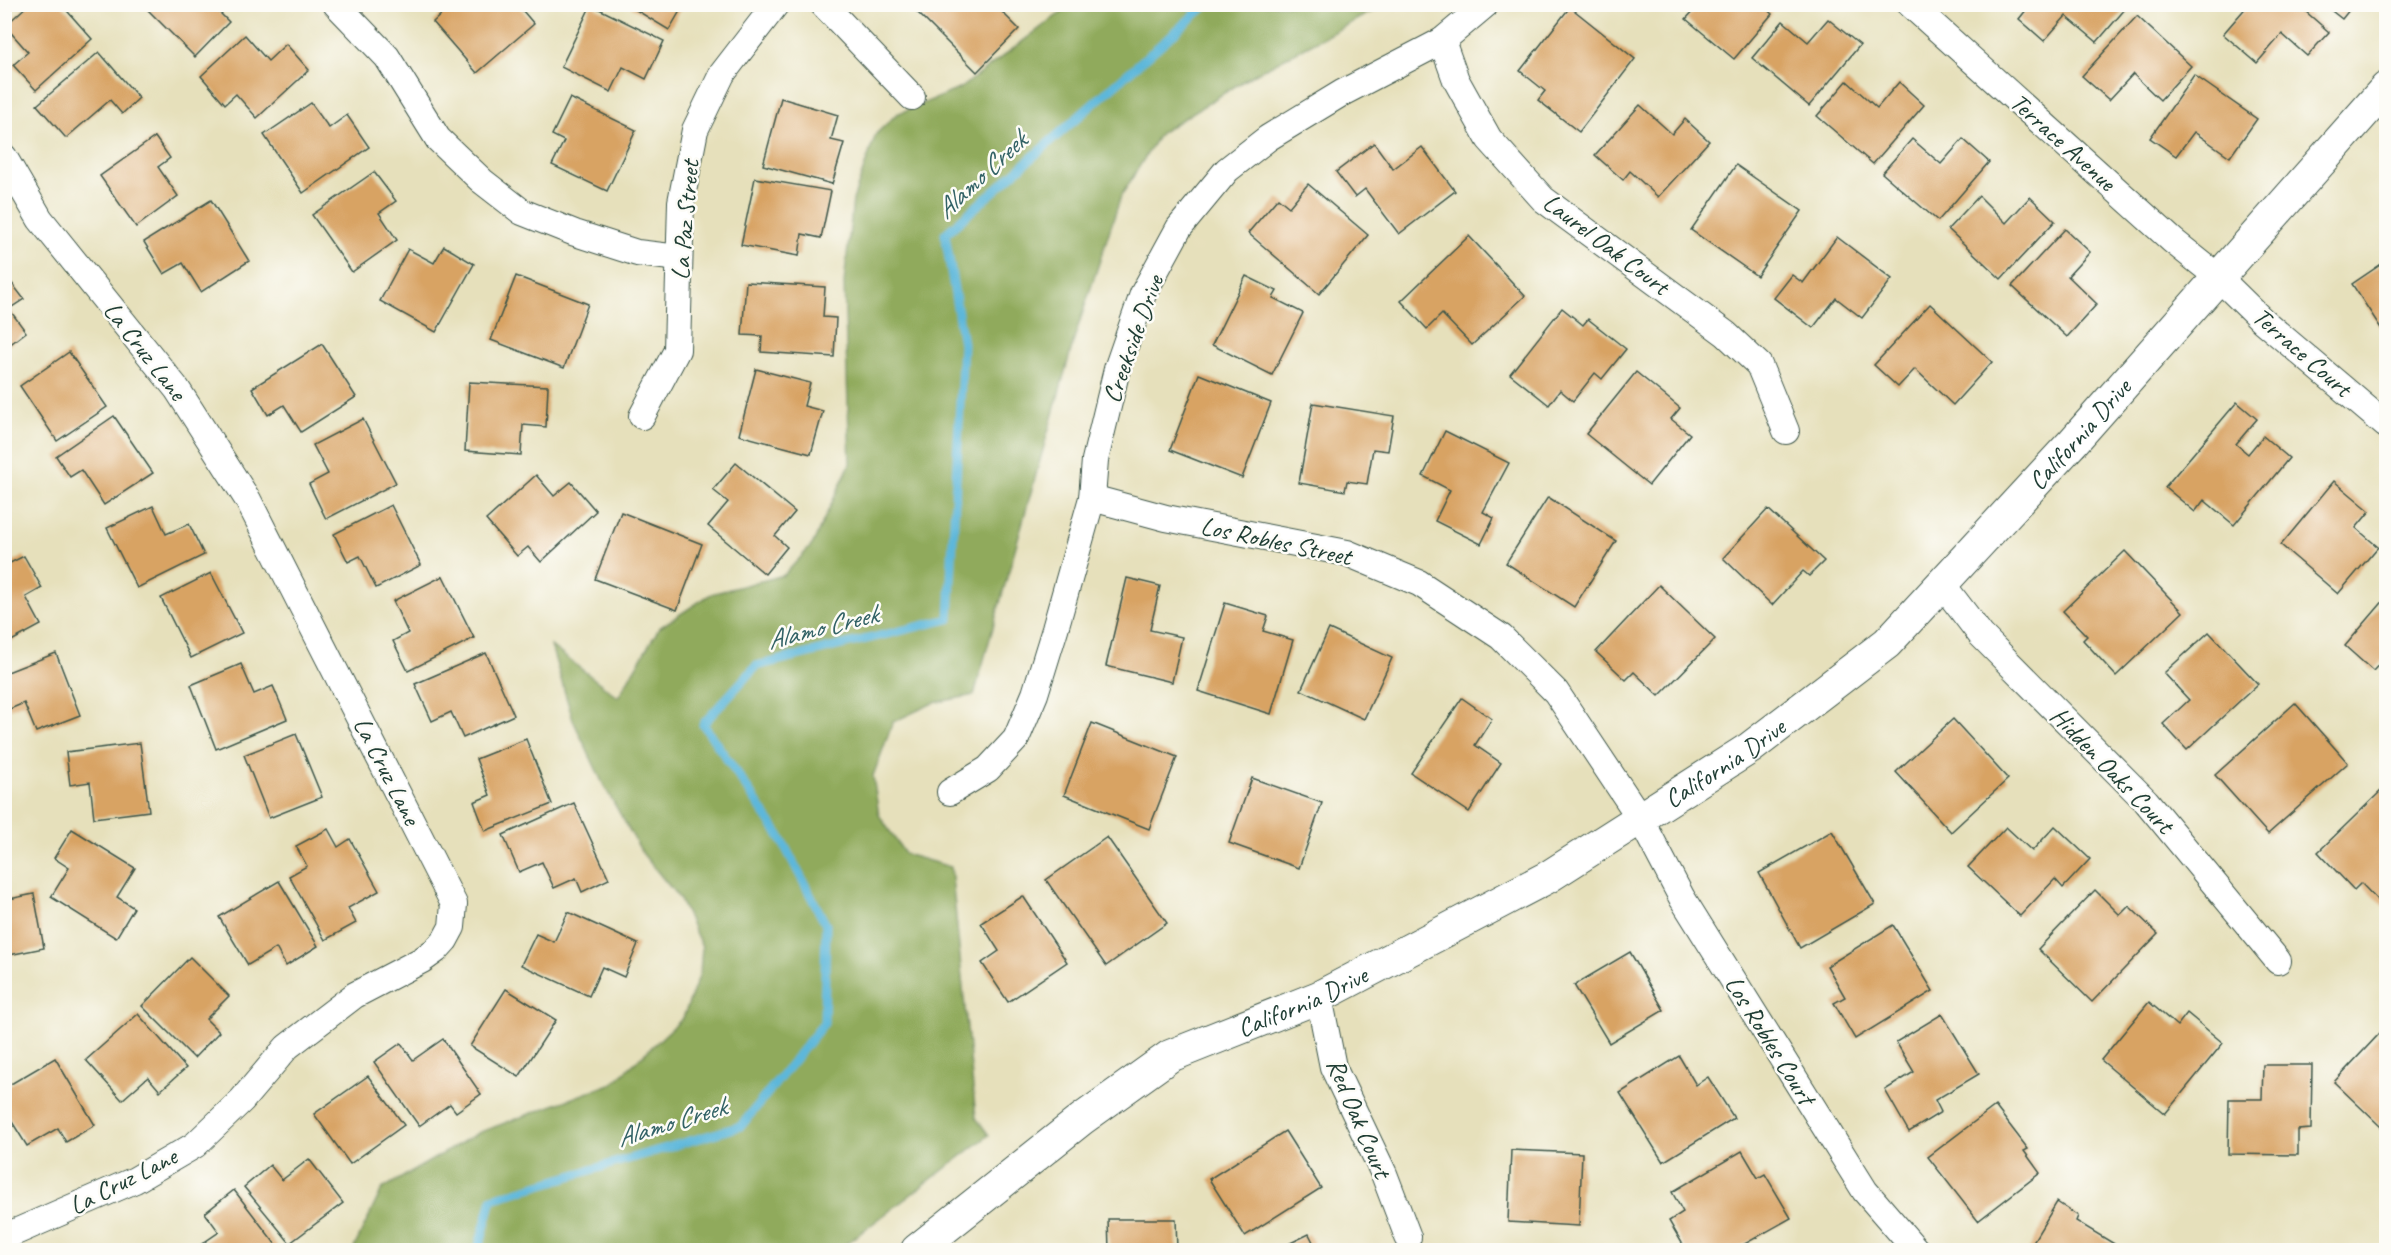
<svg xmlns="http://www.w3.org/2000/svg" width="2391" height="1255" font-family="Caveat,sans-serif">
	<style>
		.forest { fill: #90aa5c; stroke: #587448; stroke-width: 1.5 }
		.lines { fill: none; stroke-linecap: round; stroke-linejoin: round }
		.stream { stroke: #5db7da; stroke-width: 9 }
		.building { fill: #d8a363 }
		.minor-casing { stroke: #3d5548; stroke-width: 28 }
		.tertiary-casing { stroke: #3d5548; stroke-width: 34 }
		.minor { stroke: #fff; stroke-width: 26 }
		.tertiary { stroke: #fff; stroke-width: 32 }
		.labels { text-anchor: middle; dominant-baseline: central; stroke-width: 5; stroke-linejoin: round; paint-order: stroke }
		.street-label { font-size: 26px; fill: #1f3d34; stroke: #fdfcf7 }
		.water-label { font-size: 27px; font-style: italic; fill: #326266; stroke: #fdfcf7 }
	</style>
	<rect width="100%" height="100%" fill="#fdfcf7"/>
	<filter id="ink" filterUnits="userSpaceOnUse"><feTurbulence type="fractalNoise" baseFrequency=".0167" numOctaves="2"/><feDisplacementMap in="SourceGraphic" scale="12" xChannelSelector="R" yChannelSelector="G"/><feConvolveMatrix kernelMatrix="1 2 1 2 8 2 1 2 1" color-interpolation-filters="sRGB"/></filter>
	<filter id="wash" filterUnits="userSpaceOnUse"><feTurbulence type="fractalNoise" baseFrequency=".008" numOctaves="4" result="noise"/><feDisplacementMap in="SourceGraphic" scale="24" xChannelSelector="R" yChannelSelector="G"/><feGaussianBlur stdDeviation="1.35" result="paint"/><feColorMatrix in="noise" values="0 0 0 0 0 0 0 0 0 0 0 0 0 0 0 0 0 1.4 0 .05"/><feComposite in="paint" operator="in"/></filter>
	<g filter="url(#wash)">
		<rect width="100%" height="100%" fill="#e6e0bb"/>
		<path class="forest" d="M 1071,5 L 1384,5 L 1253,75 L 1160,133 L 1121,196 L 1075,336 L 974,695 L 933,703 L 893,722 L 873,776 L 879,815 L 905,854 L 951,867 L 976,1118 L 989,1135 L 838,1250 L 353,1250 L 382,1189 L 478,1133 L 613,1083 L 683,1018 L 700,973 L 702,947 L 679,898 L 643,854 L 603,784 L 573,720 L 551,646 L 618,697 L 659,628 L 711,594 L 784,575 L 812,545 L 850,464 L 844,283 L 853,200 L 876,134 L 897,114 L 959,89 Z"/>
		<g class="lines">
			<path class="stream" d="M 478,1250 L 492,1199 L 741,1126 L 824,1023 L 826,925 L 779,835 L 703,724 L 756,666 L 949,619 L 963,344 L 945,234 L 1207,4"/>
		</g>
		<g id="blocks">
			<g class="building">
				<path d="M 29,4 L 61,4 L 92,39 L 36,90 L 13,65 L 28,52 L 5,26 Z"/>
				<path d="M 142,4 L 211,4 L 229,22 L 195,57 Z"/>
				<path d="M 453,4 L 517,4 L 534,24 L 477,73 L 433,22 Z"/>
				<path d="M 626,4 L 684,4 L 669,30 Z"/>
				<path d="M 909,4 L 994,4 L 1019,29 L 977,72 Z"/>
				<path d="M 1692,4 L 1761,4 L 1772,14 L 1734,59 L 1686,19 L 1696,8 Z"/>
				<path d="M 2031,4 L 2122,4 L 2126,8 L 2097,42 L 2066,16 L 2044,41 L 2019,19 Z"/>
				<path d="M 2249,4 L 2297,4 L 2329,32 L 2307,56 L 2282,34 L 2257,63 L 2223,34 Z"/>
				<path d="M 2323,4 L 2354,4 L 2342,19 Z"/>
				<path d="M 591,5 L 664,41 L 646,79 L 623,67 L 611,92 L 561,67 Z"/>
				<path d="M 1570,7 L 1635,59 L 1579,132 L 1538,100 L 1545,91 L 1520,71 Z"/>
				<path d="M 2137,16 L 2191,66 L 2160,100 L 2133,74 L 2109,100 L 2082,76 Z"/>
				<path d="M 1828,19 L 1860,45 L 1809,106 L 1752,58 L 1783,21 L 1808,42 Z"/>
				<path d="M 245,35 L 268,61 L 286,44 L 309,70 L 257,118 L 236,94 L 225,104 L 201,76 Z"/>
				<path d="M 99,52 L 139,98 L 122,114 L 110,100 L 66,138 L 37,105 Z"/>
				<path d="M 2194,75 L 2257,119 L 2230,157 L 2194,132 L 2176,156 L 2150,138 Z"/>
				<path d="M 1847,81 L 1877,108 L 1899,82 L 1924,105 L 1873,164 L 1817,116 Z"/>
				<path d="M 570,98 L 636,130 L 607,191 L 552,165 L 564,141 L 552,135 Z"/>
				<path d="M 781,98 L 838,115 L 831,140 L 844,143 L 832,184 L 763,165 Z"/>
				<path d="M 311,103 L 329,128 L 347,115 L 369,147 L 303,193 L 264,135 Z"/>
				<path d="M 1640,105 L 1672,134 L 1685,119 L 1709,141 L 1658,197 L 1630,171 L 1623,180 L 1595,155 Z"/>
				<path d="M 155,137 L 170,158 L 158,167 L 178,196 L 136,227 L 100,176 Z"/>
				<path d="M 1912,139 L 1941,164 L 1963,139 L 1989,162 L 1938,221 L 1882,173 Z"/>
				<path d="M 1374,143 L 1393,169 L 1422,147 L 1455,191 L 1399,234 L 1365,189 L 1355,197 L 1336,172 Z"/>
				<path d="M 1736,165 L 1802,211 L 1757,276 L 1691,230 Z"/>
				<path d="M 374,172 L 396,201 L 379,213 L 397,240 L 352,272 L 312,215 Z"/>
				<path d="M 755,178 L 831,191 L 821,238 L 802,234 L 799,256 L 741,245 Z"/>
				<path d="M 1308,184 L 1368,235 L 1319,294 L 1248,233 L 1278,198 L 1289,207 Z"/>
				<path d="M 1979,196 L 2006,223 L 2030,197 L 2055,221 L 2001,279 L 1948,229 Z"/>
				<path d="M 211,200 L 249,261 L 201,292 L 183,263 L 164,274 L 144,242 Z"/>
				<path d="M 2065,229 L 2090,252 L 2068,276 L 2097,304 L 2067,337 L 2012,286 Z"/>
				<path d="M 1469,236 L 1525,296 L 1472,345 L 1442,314 L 1427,329 L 1401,301 Z"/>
				<path d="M 1837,237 L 1892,279 L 1862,318 L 1836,298 L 1813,328 L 1774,298 L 1792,275 L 1803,283 Z"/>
				<path d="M 444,246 L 474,264 L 436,332 L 380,301 L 408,249 L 434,263 Z"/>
				<path d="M 2386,261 L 2386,336 L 2352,284 Z"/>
				<path d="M 4,273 L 24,299 L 9,309 L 26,332 L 4,349 Z"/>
				<path d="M 516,276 L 588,304 L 564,368 L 491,340 Z"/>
				<path d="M 1246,276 L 1277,291 L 1273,298 L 1303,313 L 1272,375 L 1212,345 Z"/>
				<path d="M 746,282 L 825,287 L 823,317 L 836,318 L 834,357 L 761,352 L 762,336 L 742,335 Z"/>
				<path d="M 1930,304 L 1992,362 L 1953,405 L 1915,369 L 1898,387 L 1874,365 Z"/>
				<path d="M 1562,308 L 1583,325 L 1588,319 L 1626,349 L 1602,379 L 1595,373 L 1573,401 L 1560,390 L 1549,405 L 1510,374 Z"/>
				<path d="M 322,344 L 356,397 L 301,432 L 284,405 L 268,415 L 252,388 Z"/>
				<path d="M 69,352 L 107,407 L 57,441 L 20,386 Z"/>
				<path d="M 756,369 L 810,383 L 804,406 L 823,411 L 811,454 L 739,435 Z"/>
				<path d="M 1636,372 L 1680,408 L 1671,419 L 1690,434 L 1649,485 L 1586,434 Z"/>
				<path d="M 1199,374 L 1271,403 L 1242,478 L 1170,450 Z"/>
				<path d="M 469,382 L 548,386 L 546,427 L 523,425 L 521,455 L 465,451 Z"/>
				<path d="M 2237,402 L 2257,419 L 2236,444 L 2248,454 L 2263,436 L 2289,458 L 2234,525 L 2204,500 L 2195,512 L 2165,487 Z"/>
				<path d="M 1313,403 L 1394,416 L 1388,451 L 1373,449 L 1367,484 L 1347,481 L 1345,491 L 1299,483 Z"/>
				<path d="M 114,416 L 153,473 L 104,505 L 81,470 L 70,477 L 56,456 Z"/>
				<path d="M 363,419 L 396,483 L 326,519 L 309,484 L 328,474 L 313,445 Z"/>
				<path d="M 1445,431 L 1509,463 L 1483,512 L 1494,518 L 1481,544 L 1435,521 L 1450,490 L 1423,476 Z"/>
				<path d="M 736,463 L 795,512 L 775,536 L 787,547 L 765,574 L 708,526 L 728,502 L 713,490 Z"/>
				<path d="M 536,475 L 554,496 L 571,482 L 596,511 L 541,562 L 528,547 L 517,556 L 486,520 Z"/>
				<path d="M 2334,481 L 2370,511 L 2356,528 L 2378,547 L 2338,594 L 2281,545 Z"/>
				<path d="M 1548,497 L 1616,541 L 1574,607 L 1506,563 Z"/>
				<path d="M 391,505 L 421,565 L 376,588 L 360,556 L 348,562 L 334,534 Z"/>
				<path d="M 153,506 L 166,534 L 189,524 L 204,555 L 137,588 L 107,528 Z"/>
				<path d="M 1768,509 L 1824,561 L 1809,576 L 1803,571 L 1772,605 L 1723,558 Z"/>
				<path d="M 621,512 L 702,544 L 677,610 L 595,579 Z"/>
				<path d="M 2125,551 L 2183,612 L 2116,676 L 2083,640 L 2087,636 L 2063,611 Z"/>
				<path d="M 24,556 L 42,588 L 26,597 L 41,625 L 4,645 L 4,566 Z"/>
				<path d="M 211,573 L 242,633 L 191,658 L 161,598 Z"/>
				<path d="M 443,576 L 474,638 L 408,671 L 393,641 L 408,633 L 393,601 Z"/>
				<path d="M 1127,578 L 1160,586 L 1150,630 L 1182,637 L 1172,682 L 1106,666 Z"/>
				<path d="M 1659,585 L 1715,639 L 1659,696 L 1634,672 L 1626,680 L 1596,652 Z"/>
				<path d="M 2386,598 L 2386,662 L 2384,659 L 2373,671 L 2345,646 Z"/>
				<path d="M 1225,603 L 1268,616 L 1263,631 L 1293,640 L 1271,714 L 1198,691 Z"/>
				<path d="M 1329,629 L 1392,658 L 1364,719 L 1301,690 Z"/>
				<path d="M 2209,632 L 2258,684 L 2187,750 L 2163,724 L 2189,700 L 2164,673 Z"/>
				<path d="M 56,653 L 80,715 L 36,732 L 24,703 L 10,709 L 5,694 L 5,673 Z"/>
				<path d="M 486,653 L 514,715 L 463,738 L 451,712 L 432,721 L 415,684 Z"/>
				<path d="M 241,664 L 254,694 L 273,686 L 287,719 L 216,749 L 191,685 Z"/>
				<path d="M 1462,698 L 1492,719 L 1475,745 L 1501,763 L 1469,812 L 1411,773 Z"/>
				<path d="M 2295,703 L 2348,763 L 2268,834 L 2215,775 Z"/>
				<path d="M 1953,719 L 2008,779 L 1951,832 L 1896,772 Z"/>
				<path d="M 1092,723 L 1177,757 L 1149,829 L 1064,795 Z"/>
				<path d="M 296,734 L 322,797 L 269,818 L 244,755 Z"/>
				<path d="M 526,739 L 552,804 L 485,831 L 474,802 L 490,795 L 476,759 Z"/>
				<path d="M 140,743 L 149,811 L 94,818 L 90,782 L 70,785 L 66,752 Z"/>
				<path d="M 1252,778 L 1322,803 L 1299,868 L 1229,843 Z"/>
				<path d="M 2383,789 L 2386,792 L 2386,904 L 2384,907 L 2361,883 L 2354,890 L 2318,852 Z"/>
				<path d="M 574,803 L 609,879 L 582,892 L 576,878 L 554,888 L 542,862 L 519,872 L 503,835 Z"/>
				<path d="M 2055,826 L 2090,859 L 2063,888 L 2055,879 L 2020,916 L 1968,867 L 2006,827 L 2032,851 Z"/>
				<path d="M 72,829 L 135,868 L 117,897 L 134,908 L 116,938 L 51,897 L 69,868 L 54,858 Z"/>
				<path d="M 328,829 L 338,847 L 350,839 L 379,891 L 348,908 L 356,923 L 325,940 L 289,876 L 307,866 L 296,846 Z"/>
				<path d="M 1832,831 L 1875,904 L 1800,948 L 1759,873 Z"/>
				<path d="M 1107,837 L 1167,923 L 1106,966 L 1046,880 Z"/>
				<path d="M 279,881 L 318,946 L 286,966 L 276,948 L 248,965 L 219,917 Z"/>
				<path d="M 2095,890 L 2120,915 L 2129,906 L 2158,934 L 2092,1002 L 2038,949 Z"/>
				<path d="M 34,894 L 44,948 L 4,956 L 4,900 Z"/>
				<path d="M 1023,896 L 1067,962 L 1008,1002 L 982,963 L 999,951 L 981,923 Z"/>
				<path d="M 568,912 L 638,944 L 624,977 L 602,967 L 589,996 L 521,965 L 536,934 L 554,942 Z"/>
				<path d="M 1893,925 L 1933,991 L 1855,1039 L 1834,1003 L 1845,997 L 1827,966 Z"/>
				<path d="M 1630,952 L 1664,1010 L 1609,1043 L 1574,985 Z"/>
				<path d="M 190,957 L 229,996 L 206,1019 L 219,1032 L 194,1058 L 142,1006 Z"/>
				<path d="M 506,989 L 556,1020 L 519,1077 L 470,1046 Z"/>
				<path d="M 2149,1002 L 2177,1026 L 2187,1013 L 2223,1043 L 2165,1114 L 2101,1060 Z"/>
				<path d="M 138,1014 L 186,1068 L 160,1091 L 148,1077 L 122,1100 L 86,1060 Z"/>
				<path d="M 1942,1014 L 1979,1074 L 1935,1100 L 1941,1112 L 1909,1132 L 1885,1090 L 1914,1072 L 1896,1042 Z"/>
				<path d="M 2381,1032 L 2386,1038 L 2386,1121 L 2381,1127 L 2334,1082 Z"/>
				<path d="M 443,1039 L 481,1094 L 456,1112 L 450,1104 L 419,1126 L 374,1062 L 401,1043 L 413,1060 Z"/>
				<path d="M 1679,1056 L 1696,1085 L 1708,1077 L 1734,1118 L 1663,1162 L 1620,1093 Z"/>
				<path d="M 55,1058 L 95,1125 L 66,1142 L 58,1128 L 27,1146 L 4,1109 L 4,1088 Z"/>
				<path d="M 2263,1065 L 2312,1065 L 2311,1129 L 2298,1130 L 2298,1155 L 2228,1154 L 2229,1099 L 2262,1099 Z"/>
				<path d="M 368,1076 L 404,1125 L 350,1164 L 314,1114 Z"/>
				<path d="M 1995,1106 L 2028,1149 L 2024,1151 L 2040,1173 L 1978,1221 L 1928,1157 Z"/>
				<path d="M 1285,1131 L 1321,1188 L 1245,1236 L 1209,1179 Z"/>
				<path d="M 1511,1150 L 1582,1153 L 1579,1226 L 1508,1222 Z"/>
				<path d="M 1742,1151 L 1758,1178 L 1765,1174 L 1791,1218 L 1734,1250 L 1686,1250 L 1669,1221 L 1683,1212 L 1672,1192 Z"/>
				<path d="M 309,1159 L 343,1203 L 290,1243 L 244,1187 L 270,1165 L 282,1180 Z"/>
				<path d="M 234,1190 L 280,1250 L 193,1250 L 219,1232 L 205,1213 Z"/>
				<path d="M 2057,1202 L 2078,1216 L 2076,1221 L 2116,1245 L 2113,1250 L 2028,1250 Z"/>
				<path d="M 1108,1219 L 1176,1219 L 1177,1250 L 1109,1250 Z"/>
				<path d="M 1309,1234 L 1317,1250 L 1276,1250 Z"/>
			</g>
		</g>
	</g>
	<g filter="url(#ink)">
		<use href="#blocks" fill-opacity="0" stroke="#3d5548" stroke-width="1.5"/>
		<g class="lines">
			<defs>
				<g id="minor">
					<path d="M 336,4 L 387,57 L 438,139 L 482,181 L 522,212 L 575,233 L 637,253 L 679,258"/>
					<path d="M 823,4 L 912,97"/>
					<path d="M 1910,4 L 2173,241 L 2218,277 L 2262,320 L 2386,425"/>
					<path d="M 1442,41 L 1456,80 L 1489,139 L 1543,199 L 1726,334 L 1759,365 L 1786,431"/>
					<path d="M 4,157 L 40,219 L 177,389 L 248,500 L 454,904 L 452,927 L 445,940 L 436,950 L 422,960 L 355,995 L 287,1047 L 242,1100 L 195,1145 L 135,1180 L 4,1237"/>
					<path d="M 642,416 L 677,350 L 681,202 L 695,130 L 722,74 L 776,4"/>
					<path d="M 1092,498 L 1166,518 L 1347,553 L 1419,583 L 1501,637 L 1556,692 L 1640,818 L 1682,898 L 1865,1191 L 1916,1250"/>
					<path d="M 1942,584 L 1981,635 L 2146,801 L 2278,961"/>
					<path d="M 950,792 L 988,769 L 1016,739 L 1035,694 L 1055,629 L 1092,498 L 1095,460 L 1117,369 L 1143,294 L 1179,228 L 1227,170 L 1268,138 L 1342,93 L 1442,41 L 1486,4"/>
					<path d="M 1319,997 L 1333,1067 L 1384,1174 L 1408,1237"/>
				</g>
				<g id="tertiary">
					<path id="s1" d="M 917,1250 L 1082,1119 L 1170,1056 L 1319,997 L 1548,877 L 1750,748 L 1887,643 L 2073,442 L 2386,88"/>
				</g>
			</defs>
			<use href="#minor" class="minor-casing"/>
			<use href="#tertiary" class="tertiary-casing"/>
			<use href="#minor" class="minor"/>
			<use href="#tertiary" class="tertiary"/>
		</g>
	</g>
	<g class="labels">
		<g class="street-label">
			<text transform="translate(2063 142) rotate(42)">Terrace Avenue</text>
			<text transform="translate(685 220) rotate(-85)">La Paz Street</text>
			<text transform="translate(1606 244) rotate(37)">Laurel Oak Court</text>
			<text transform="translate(1133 339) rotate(-70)">Creekside Drive</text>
			<text transform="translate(145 351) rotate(52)">La Cruz Lane</text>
			<text transform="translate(2302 352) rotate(41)">Terrace Court</text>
			<text stroke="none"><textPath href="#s1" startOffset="1434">California Drive</textPath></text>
			<text transform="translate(1276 541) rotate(12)">Los Robles Street</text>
			<text stroke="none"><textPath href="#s1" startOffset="948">California Drive</textPath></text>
			<text transform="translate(2112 770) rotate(46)">Hidden Oaks Court</text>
			<text transform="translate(387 771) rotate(63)">La Cruz Lane</text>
			<text stroke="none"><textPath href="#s1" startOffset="462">California Drive</textPath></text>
			<text transform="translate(1770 1040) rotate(58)">Los Robles Court</text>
			<text transform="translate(1359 1118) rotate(67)">Red Oak Court</text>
			<text transform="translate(123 1181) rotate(-27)">La Cruz Lane</text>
		</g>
		<g class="water-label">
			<text transform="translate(981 175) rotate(-43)">Alamo Creek</text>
			<text transform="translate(822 627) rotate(-14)">Alamo Creek</text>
			<text transform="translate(671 1122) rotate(-17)">Alamo Creek</text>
		</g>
	</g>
	<rect width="2391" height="1255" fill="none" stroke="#fdfcf7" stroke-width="24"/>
</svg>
